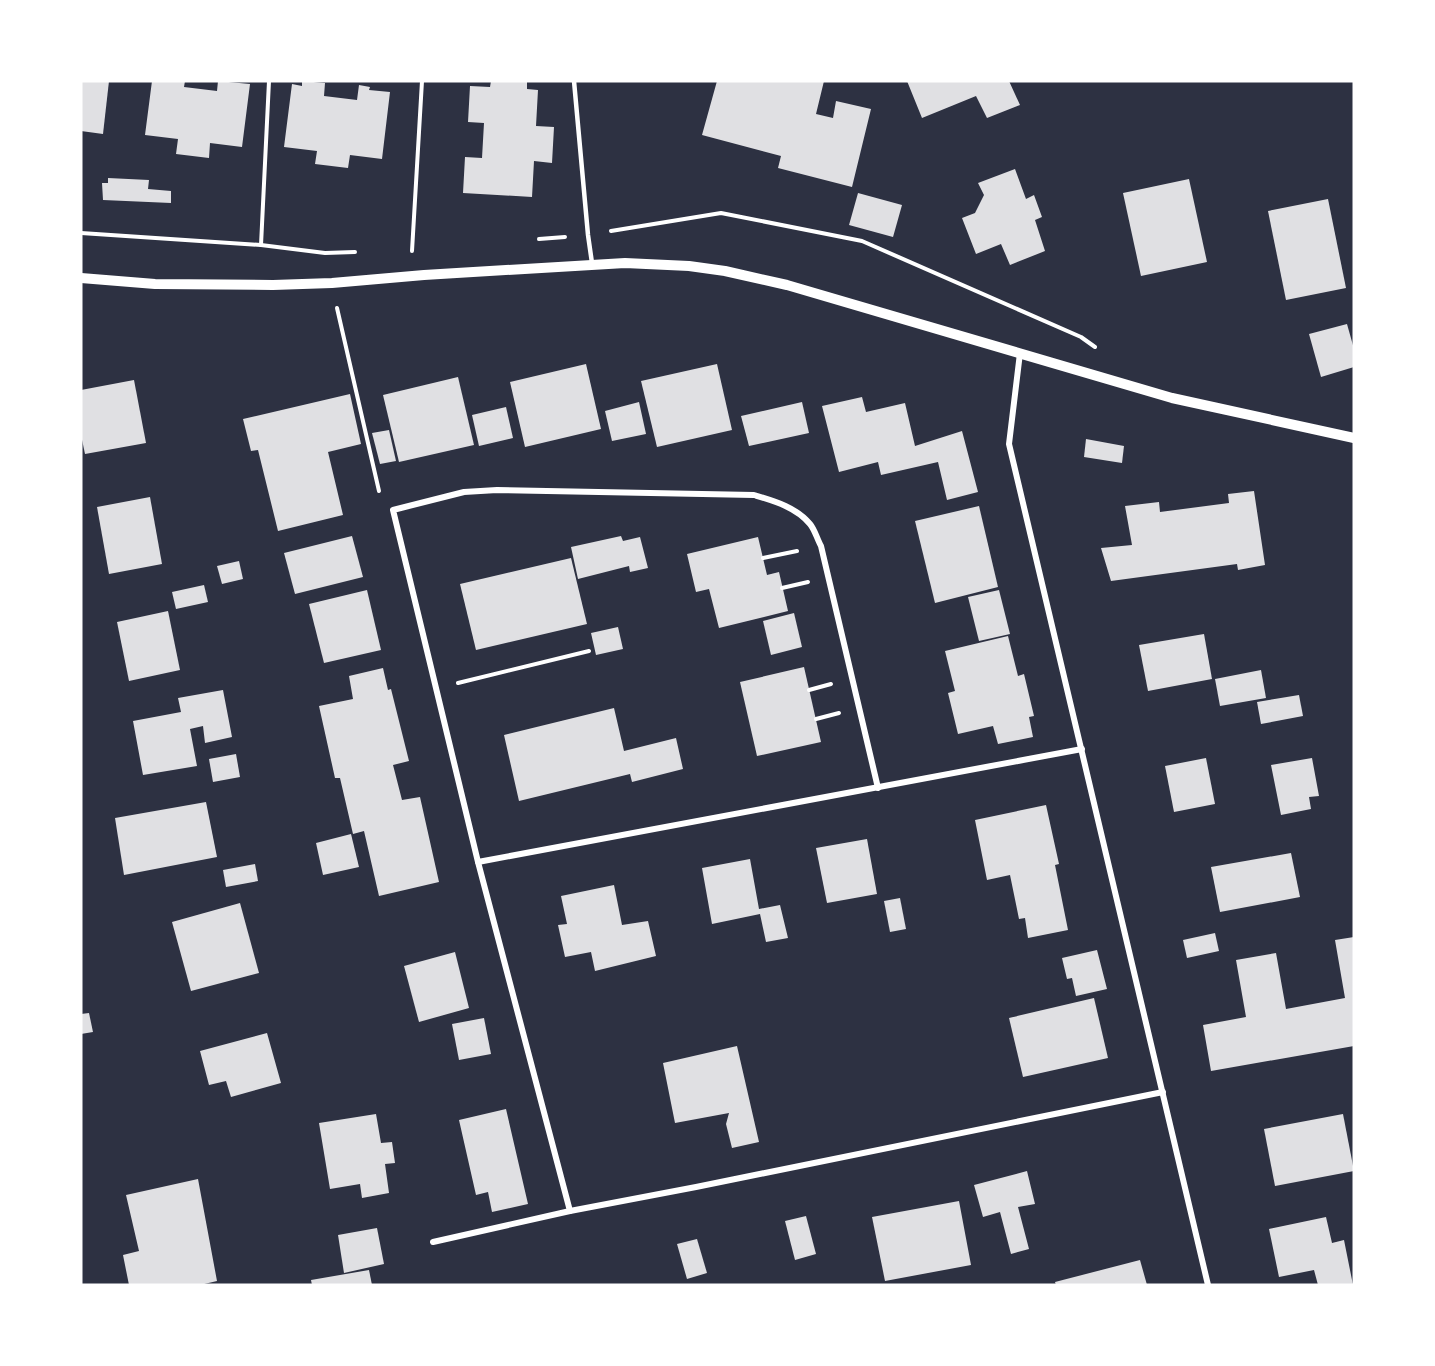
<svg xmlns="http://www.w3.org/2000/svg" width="1435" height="1366" font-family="Commissioner,sans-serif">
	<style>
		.building { fill: #e0e0e3 }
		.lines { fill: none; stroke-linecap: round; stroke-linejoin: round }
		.path { stroke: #fff; stroke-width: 4 }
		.service { stroke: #fff; stroke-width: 4.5 }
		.minor { stroke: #fff; stroke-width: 6 }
		.tertiary { stroke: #fff; stroke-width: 10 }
	</style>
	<rect width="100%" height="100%" fill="#2d3142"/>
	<g class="building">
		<path d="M 81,81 L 109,81 L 103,134 L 81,131 Z"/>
		<path d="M 152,81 L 185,81 L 184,87 L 217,91 L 218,81 L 250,84 L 242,147 L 210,143 L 209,158 L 176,154 L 178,139 L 145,135 Z"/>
		<path d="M 302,81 L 325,83 L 324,96 L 357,100 L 359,85 L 370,87 L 369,90 L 390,92 L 382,159 L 350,155 L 348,168 L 315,164 L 317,151 L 284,147 L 292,84 L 302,86 Z"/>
		<path d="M 491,81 L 527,81 L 527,89 L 538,90 L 536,126 L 554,127 L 552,163 L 534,161 L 532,197 L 463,193 L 465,157 L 482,158 L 484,123 L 468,122 L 470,86 L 490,87 Z"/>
		<path d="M 717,81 L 824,81 L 816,114 L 833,118 L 836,101 L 871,109 L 852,187 L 778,168 L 781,156 L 702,135 Z"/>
		<path d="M 907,81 L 1009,81 L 1020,105 L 987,118 L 976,96 L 922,118 Z"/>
		<path d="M 1015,169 L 1026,199 L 1034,195 L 1042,217 L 1035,220 L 1045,251 L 1010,265 L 1001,244 L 976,254 L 962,218 L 975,213 L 984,195 L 978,183 Z"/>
		<path d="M 108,178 L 149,180 L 148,189 L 171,191 L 171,203 L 103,200 L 102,183 L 108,183 Z"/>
		<path d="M 1189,179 L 1207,262 L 1141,276 L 1123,193 Z"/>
		<path d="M 858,193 L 902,205 L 893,237 L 849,225 Z"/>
		<path d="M 1328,199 L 1346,288 L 1286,300 L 1268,211 Z"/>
		<path d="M 1347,324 L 1354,349 L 1354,367 L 1321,377 L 1309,334 Z"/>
		<path d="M 586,364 L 601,429 L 525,447 L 510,382 Z"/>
		<path d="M 717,364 L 732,430 L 657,447 L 641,381 Z"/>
		<path d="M 458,377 L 474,445 L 399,462 L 383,395 Z"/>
		<path d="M 134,380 L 146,443 L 85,454 L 81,435 L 81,390 Z"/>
		<path d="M 350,394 L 361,444 L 328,452 L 343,515 L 278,531 L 258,450 L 251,451 L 243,419 Z"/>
		<path d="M 862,397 L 866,412 L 905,403 L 915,446 L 962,431 L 978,492 L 947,500 L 938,462 L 881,475 L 878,462 L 839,472 L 822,406 Z"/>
		<path d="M 639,402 L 646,434 L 612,441 L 605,411 Z"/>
		<path d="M 802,402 L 809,433 L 749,446 L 741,416 Z"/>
		<path d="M 506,407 L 513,438 L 479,446 L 472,415 Z"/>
		<path d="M 389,430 L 396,461 L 380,464 L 372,433 Z"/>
		<path d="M 1086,439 L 1124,446 L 1122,463 L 1084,457 Z"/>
		<path d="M 1254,491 L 1265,565 L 1238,570 L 1237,564 L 1111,581 L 1101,548 L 1132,545 L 1125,506 L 1159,502 L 1160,512 L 1229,503 L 1228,494 Z"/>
		<path d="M 150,497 L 162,564 L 109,574 L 97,507 Z"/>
		<path d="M 979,506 L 998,587 L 935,603 L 915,521 Z"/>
		<path d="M 352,536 L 363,577 L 295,594 L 284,553 Z"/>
		<path d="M 621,536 L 623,541 L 640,537 L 648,568 L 630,572 L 629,566 L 578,579 L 571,547 Z"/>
		<path d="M 758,537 L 767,575 L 779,572 L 788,611 L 719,628 L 709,589 L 696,592 L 687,554 Z"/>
		<path d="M 571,558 L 587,624 L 476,650 L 460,584 Z"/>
		<path d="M 239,561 L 243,579 L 222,584 L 217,566 Z"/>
		<path d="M 204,585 L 208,602 L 176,609 L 172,592 Z"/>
		<path d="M 367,590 L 381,650 L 324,663 L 309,604 Z"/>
		<path d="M 999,590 L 1010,634 L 979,641 L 968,597 Z"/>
		<path d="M 168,611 L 180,670 L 129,681 L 117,622 Z"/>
		<path d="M 794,613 L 802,647 L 771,655 L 763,621 Z"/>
		<path d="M 618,627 L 623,649 L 596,655 L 591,633 Z"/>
		<path d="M 1204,634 L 1212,679 L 1148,691 L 1139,645 Z"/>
		<path d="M 1008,636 L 1018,676 L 1024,674 L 1034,716 L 1029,717 L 1033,737 L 998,744 L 993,726 L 958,734 L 948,693 L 955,691 L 945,651 Z"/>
		<path d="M 804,667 L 821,742 L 757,756 L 740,682 Z"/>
		<path d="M 383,668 L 388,690 L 391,689 L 409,761 L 393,765 L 402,800 L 420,797 L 439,882 L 379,896 L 364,831 L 353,834 L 340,778 L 335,778 L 319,706 L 353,699 L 349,676 Z"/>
		<path d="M 1261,670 L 1266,698 L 1220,706 L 1215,679 Z"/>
		<path d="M 223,690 L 232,737 L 205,743 L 203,726 L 190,729 L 197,766 L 143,775 L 133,721 L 181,712 L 178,698 Z"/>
		<path d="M 1299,695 L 1303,716 L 1261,724 L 1257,702 Z"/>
		<path d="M 614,708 L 624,751 L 676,738 L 683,769 L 632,782 L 630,774 L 519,801 L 504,735 Z"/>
		<path d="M 236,754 L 240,777 L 213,782 L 209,759 Z"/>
		<path d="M 1206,758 L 1215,804 L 1174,812 L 1165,766 Z"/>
		<path d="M 1312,758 L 1319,796 L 1309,797 L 1311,809 L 1281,815 L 1271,765 Z"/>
		<path d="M 206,802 L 217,857 L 124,875 L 115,818 Z"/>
		<path d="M 1046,805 L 1059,864 L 1055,865 L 1068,930 L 1028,938 L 1025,918 L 1019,919 L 1010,875 L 987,880 L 975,820 Z"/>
		<path d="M 351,834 L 359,867 L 323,875 L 316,843 Z"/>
		<path d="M 867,839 L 877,894 L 827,903 L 816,848 Z"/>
		<path d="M 1291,853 L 1300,897 L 1220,912 L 1211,867 Z"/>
		<path d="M 750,859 L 759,909 L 780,905 L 788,938 L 766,942 L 760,914 L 712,924 L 702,868 Z"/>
		<path d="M 255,864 L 258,881 L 226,887 L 223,870 Z"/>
		<path d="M 614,885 L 622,925 L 648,921 L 656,956 L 595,971 L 591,952 L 565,957 L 558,925 L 567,924 L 561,896 Z"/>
		<path d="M 900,898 L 906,929 L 890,932 L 884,901 Z"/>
		<path d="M 240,903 L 259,973 L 191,991 L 172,922 Z"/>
		<path d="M 1215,933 L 1219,951 L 1187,958 L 1183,940 Z"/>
		<path d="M 1354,937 L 1354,1046 L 1211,1071 L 1203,1025 L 1246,1017 L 1236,960 L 1276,953 L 1286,1009 L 1345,998 L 1335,940 Z"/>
		<path d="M 1097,950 L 1107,989 L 1076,996 L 1072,978 L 1067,979 L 1062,958 Z"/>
		<path d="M 455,952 L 469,1008 L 419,1022 L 404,966 Z"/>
		<path d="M 1094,998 L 1108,1058 L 1023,1077 L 1009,1018 Z"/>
		<path d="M 89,1013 L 93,1032 L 81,1034 L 81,1014 Z"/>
		<path d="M 484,1018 L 491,1054 L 459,1060 L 452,1024 Z"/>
		<path d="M 267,1033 L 281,1083 L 231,1097 L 226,1081 L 209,1085 L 200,1051 Z"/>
		<path d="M 737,1046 L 759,1142 L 732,1148 L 726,1124 L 729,1113 L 675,1123 L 663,1063 Z"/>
		<path d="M 506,1109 L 528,1204 L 492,1212 L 488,1192 L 476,1195 L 459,1120 Z"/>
		<path d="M 376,1114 L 381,1143 L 392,1142 L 395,1163 L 385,1164 L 389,1193 L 362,1198 L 360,1184 L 330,1189 L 319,1123 Z"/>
		<path d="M 1343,1114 L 1354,1171 L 1275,1186 L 1264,1129 Z"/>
		<path d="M 1027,1171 L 1035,1204 L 1018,1207 L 1029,1249 L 1011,1254 L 1000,1212 L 983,1217 L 974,1185 Z"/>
		<path d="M 198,1179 L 217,1281 L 200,1285 L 129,1285 L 123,1255 L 139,1251 L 126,1195 Z"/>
		<path d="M 959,1201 L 971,1265 L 885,1281 L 872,1217 Z"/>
		<path d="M 806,1216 L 816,1254 L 795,1260 L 785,1221 Z"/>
		<path d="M 1326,1217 L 1332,1243 L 1344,1240 L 1353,1285 L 1318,1285 L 1314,1270 L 1279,1277 L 1269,1229 Z"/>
		<path d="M 377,1228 L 384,1264 L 344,1273 L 338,1235 Z"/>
		<path d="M 697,1239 L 707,1273 L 687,1279 L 677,1244 Z"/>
		<path d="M 1140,1260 L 1147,1285 L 1056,1285 L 1055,1282 Z"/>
		<path d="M 369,1270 L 372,1285 L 312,1285 L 311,1280 Z"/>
	</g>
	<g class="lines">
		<g class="path">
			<path d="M 611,231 L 721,213 L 862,241 L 1081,337 L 1095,347"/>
			<path d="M 81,233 L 261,245 L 325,253 L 355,252"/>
			<path d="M 539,239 L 565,237"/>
			<path d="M 261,245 L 269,81"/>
			<path d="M 412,251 L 422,81"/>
			<path d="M 337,308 L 379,491"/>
			<path d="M 763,558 L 797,551"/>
			<path d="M 782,588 L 808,582"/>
			<path d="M 458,683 L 589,651"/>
			<path d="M 809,690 L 831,684"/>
			<path d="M 816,719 L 839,713"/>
		</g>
		<path class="service" d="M 574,81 L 588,235 L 592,263"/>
		<g class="minor">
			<path d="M 1020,353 L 1009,444 L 1208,1285"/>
			<path d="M 1082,749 L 478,862 L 570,1211 L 696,1187 L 1163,1092"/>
			<path d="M 478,862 L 393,510 L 464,492 L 497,490 L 754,495 C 774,501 796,507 810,524 C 815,530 817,539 821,546 L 878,788"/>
			<path d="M 433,1242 L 570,1211"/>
		</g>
		<path class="tertiary" d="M 81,278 L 155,284 L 273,285 L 332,283 L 424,275 L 625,263 L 689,266 L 725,271 L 787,285 L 1172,398 L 1354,438"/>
	</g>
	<rect width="1435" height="1366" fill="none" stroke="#ffffff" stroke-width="165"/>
</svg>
